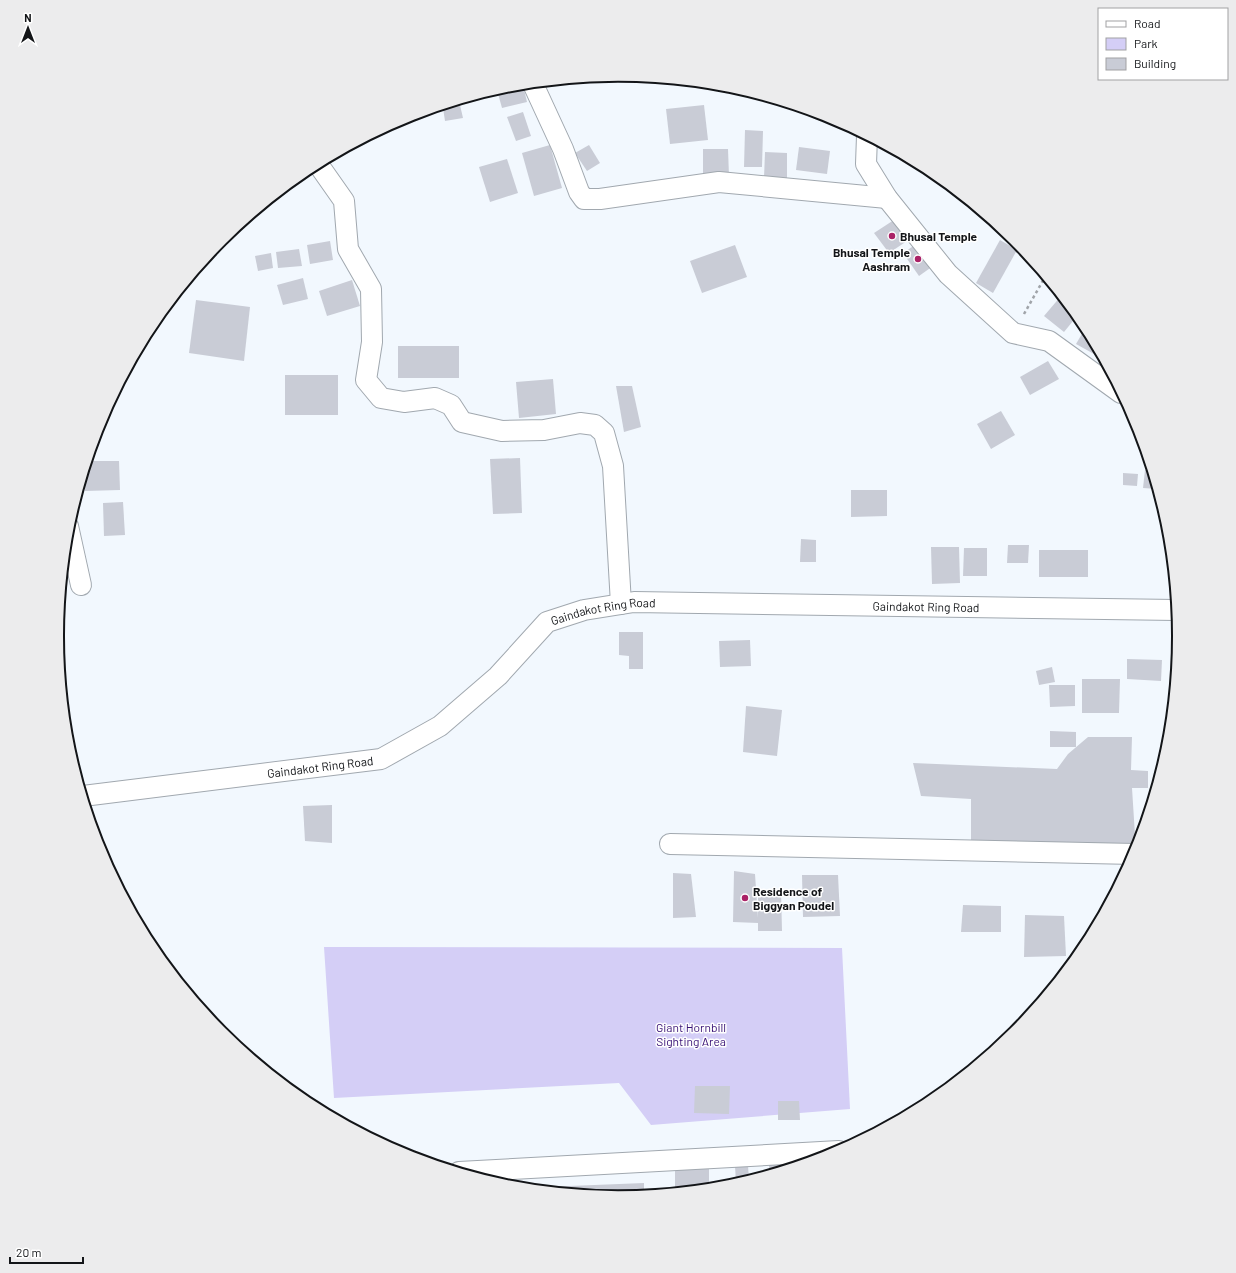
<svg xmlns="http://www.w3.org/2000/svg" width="1236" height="1273" font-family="Barlow,sans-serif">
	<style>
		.green { fill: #d4cef6 }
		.building { fill: #c9ccd6 }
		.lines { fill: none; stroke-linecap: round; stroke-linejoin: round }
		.minor-casing { stroke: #a1a8af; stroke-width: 22 }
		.path { stroke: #a0a4a9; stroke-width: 2.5; stroke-dasharray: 3 3; stroke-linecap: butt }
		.minor { stroke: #fff; stroke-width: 20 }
		.poi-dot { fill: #aa2166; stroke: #fff; stroke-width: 1.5 }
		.labels { text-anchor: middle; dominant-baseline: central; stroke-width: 3; stroke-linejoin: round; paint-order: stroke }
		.poi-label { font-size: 12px; font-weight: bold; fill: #131518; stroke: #fff; text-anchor: start }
		.street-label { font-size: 12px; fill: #131518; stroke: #fff }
		.park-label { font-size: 12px; fill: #371075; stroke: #fff }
		.rim { fill: none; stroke: #131518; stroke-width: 2 }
	</style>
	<rect width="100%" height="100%" fill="#f2f8fe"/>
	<path class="green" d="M 324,947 L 842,948 L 850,1109 L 651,1125 L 619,1083 L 334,1098 Z"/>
	<g class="building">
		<path d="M 523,85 L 527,102 L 502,108 L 497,90 L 509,86 Z"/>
		<path d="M 460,105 L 463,118 L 445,121 L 443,108 Z"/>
		<path d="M 704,105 L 708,140 L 670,144 L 666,109 Z"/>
		<path d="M 523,112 L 531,136 L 516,141 L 507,117 Z"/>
		<path d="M 745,130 L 763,131 L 762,167 L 744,167 Z"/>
		<path d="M 550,145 L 562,188 L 534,196 L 522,153 Z"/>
		<path d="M 589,145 L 600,163 L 587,171 L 575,153 Z"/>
		<path d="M 799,147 L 830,151 L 827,174 L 796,170 Z"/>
		<path d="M 703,149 L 728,149 L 729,176 L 703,176 Z"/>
		<path d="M 765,152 L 787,153 L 787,179 L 764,178 Z"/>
		<path d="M 507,159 L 518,193 L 490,202 L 479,167 Z"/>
		<path d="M 897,218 L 910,239 L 889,253 L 874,233 Z"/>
		<path d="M 1000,240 L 1017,250 L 993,293 L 976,283 Z"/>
		<path d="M 330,241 L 333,260 L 310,264 L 307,245 Z"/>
		<path d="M 918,243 L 933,266 L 919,276 L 903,253 Z"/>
		<path d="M 735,245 L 747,277 L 702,293 L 690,261 Z"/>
		<path d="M 299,249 L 302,266 L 278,268 L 276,252 Z"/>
		<path d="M 271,253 L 273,268 L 258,271 L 255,256 Z"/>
		<path d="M 303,278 L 308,299 L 283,305 L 277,285 Z"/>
		<path d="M 352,280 L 360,306 L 327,316 L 319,291 Z"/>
		<path d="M 1061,296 L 1077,316 L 1064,332 L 1044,316 Z"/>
		<path d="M 196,300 L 250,307 L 244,361 L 189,353 Z"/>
		<path d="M 1086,327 L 1097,348 L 1094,354 L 1076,344 Z"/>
		<rect x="398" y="346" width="61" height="32"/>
		<path d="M 1048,361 L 1059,379 L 1030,395 L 1020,377 Z"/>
		<rect x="285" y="375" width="53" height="40"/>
		<path d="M 553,379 L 556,414 L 519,418 L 516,382 Z"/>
		<path d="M 616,386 L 632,386 L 641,427 L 624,432 Z"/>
		<path d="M 1001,411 L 1015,435 L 991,449 L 977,424 Z"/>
		<path d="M 520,458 L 522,513 L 493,514 L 490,459 Z"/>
		<path d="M 88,461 L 119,461 L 120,490 L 85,491 L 84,472 Z"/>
		<path d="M 1145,470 L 1151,471 L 1157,489 L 1143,488 Z"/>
		<path d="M 1123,473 L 1138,474 L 1137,486 L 1123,485 Z"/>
		<path d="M 851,490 L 887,490 L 887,516 L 851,517 Z"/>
		<path d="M 123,502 L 125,535 L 104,536 L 103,503 Z"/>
		<path d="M 801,539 L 816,540 L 816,562 L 800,562 Z"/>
		<path d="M 1008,545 L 1029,545 L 1028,563 L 1007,563 Z"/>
		<path d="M 931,547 L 959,547 L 960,583 L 932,584 Z"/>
		<path d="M 964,548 L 987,548 L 987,576 L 963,576 Z"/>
		<rect x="1039" y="550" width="49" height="27"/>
		<path d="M 619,632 L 643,632 L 643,669 L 629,669 L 629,656 L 619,655 Z"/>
		<path d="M 750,640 L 751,666 L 720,667 L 719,641 Z"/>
		<path d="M 1127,659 L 1162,660 L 1161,681 L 1127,679 Z"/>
		<path d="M 1052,667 L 1055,682 L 1039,685 L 1036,671 Z"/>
		<path d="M 1082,679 L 1120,679 L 1119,713 L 1082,713 Z"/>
		<path d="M 1049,685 L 1075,685 L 1075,706 L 1050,707 Z"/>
		<path d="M 746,706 L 782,710 L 777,756 L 743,752 Z"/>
		<path d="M 1050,731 L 1076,732 L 1076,747 L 1050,747 Z"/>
		<path d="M 1088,737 L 1132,737 L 1131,770 L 1148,771 L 1148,788 L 1132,788 L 1136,851 L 971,844 L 971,799 L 921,796 L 913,763 L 1057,769 L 1068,754 Z"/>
		<path d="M 332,805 L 332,843 L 305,841 L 303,806 Z"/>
		<path d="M 734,871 L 755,874 L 758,918 L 758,891 L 781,891 L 782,931 L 758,931 L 758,923 L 733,922 Z"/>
		<path d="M 673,873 L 691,874 L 696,917 L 673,918 Z"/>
		<path d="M 802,875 L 838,875 L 840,916 L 803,917 Z"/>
		<path d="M 963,905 L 1001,906 L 1001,932 L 961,932 Z"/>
		<path d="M 1025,915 L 1064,916 L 1066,956 L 1024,957 Z"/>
		<path d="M 695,1086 L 730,1086 L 729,1114 L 694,1113 Z"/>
		<path d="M 778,1101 L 799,1101 L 800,1120 L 778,1120 Z"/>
		<path d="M 769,1163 L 790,1163 L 790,1168 L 769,1174 Z"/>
		<path d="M 748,1165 L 749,1180 L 736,1183 L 735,1166 Z"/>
		<path d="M 709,1168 L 709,1189 L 675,1192 L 675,1169 Z"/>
		<path d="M 644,1183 L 644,1195 L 618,1197 L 520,1188 Z"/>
	</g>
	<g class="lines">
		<defs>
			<g id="minor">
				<path d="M 533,84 L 563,149 L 579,192 L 584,199 L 600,199 L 719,182 L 887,198"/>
				<path d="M 867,136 L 866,164 L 887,198 L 948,274 L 1013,333 L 1049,341 L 1121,393"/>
				<path d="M 318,164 L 344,201 L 348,249 L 371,289 L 372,342 L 366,380 L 381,398 L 404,402 L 435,398 L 451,405 L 462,422 L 502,431 L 544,430 L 580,423 L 595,425 L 604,433 L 613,466 L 621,604"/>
				<path d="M 68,526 L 81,585"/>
				<path id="s1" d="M 83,796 L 381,759 L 440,726 L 498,676 L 547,622 L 584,610 L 634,602 L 1176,610"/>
				<path d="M 670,844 L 1135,854"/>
				<path d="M 459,1172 L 839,1151"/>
			</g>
		</defs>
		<use href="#minor" class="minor-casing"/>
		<path class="path" d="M 1024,314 L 1045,277"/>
		<use href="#minor" class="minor"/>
	</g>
	<g class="poi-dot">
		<circle cx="892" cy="236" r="4"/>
		<circle cx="918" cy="259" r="4"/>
		<circle cx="745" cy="898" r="4"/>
	</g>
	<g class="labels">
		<g class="poi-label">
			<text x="900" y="236">Bhusal Temple</text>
			<text x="910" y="252" text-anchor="end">Bhusal Temple<tspan x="910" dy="14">Aashram</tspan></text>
			<text x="753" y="891">Residence of<tspan x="753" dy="14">Biggyan Poudel</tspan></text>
		</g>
		<g class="street-label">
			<text stroke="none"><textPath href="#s1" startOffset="899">Gaindakot Ring Road</textPath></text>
			<text stroke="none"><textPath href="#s1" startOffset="575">Gaindakot Ring Road</textPath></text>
			<text stroke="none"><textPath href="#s1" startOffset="239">Gaindakot Ring Road</textPath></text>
		</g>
		<g class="park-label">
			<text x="691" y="1027">Giant Hornbill<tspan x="691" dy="14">Sighting Area</tspan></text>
		</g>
	</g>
	<path d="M0 0H1236V1273H0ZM64 636a554 554 0 1 1 1108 0a554 554 0 1 1-1108 0Z" fill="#ececed" fill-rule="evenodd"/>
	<path class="rim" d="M64 636a554 554 0 1 1 1108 0a554 554 0 1 1-1108 0Z"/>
	<rect x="1098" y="8" width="130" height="72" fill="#ffffff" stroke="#a1a1a3"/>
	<rect x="1106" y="21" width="20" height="6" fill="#ffffff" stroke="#a1a1a3"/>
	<text x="1134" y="28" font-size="12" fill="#131518">Road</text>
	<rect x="1106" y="38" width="20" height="12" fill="#d4cef6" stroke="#a1a1a3"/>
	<text x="1134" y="48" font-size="12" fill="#131518">Park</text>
	<rect x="1106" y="58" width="20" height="12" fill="#c9ccd6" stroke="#a1a1a3"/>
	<text x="1134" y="68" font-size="12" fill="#131518">Building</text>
	<g transform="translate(28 28)" stroke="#ffffff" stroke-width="3" paint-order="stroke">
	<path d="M0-3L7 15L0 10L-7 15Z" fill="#131518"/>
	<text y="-6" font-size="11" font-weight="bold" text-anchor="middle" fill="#131518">N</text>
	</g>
	<path d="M10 1257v6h73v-6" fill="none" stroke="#131518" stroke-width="2"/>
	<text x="16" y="1257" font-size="12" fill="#131518" stroke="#ffffff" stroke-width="3" paint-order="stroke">20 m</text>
</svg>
